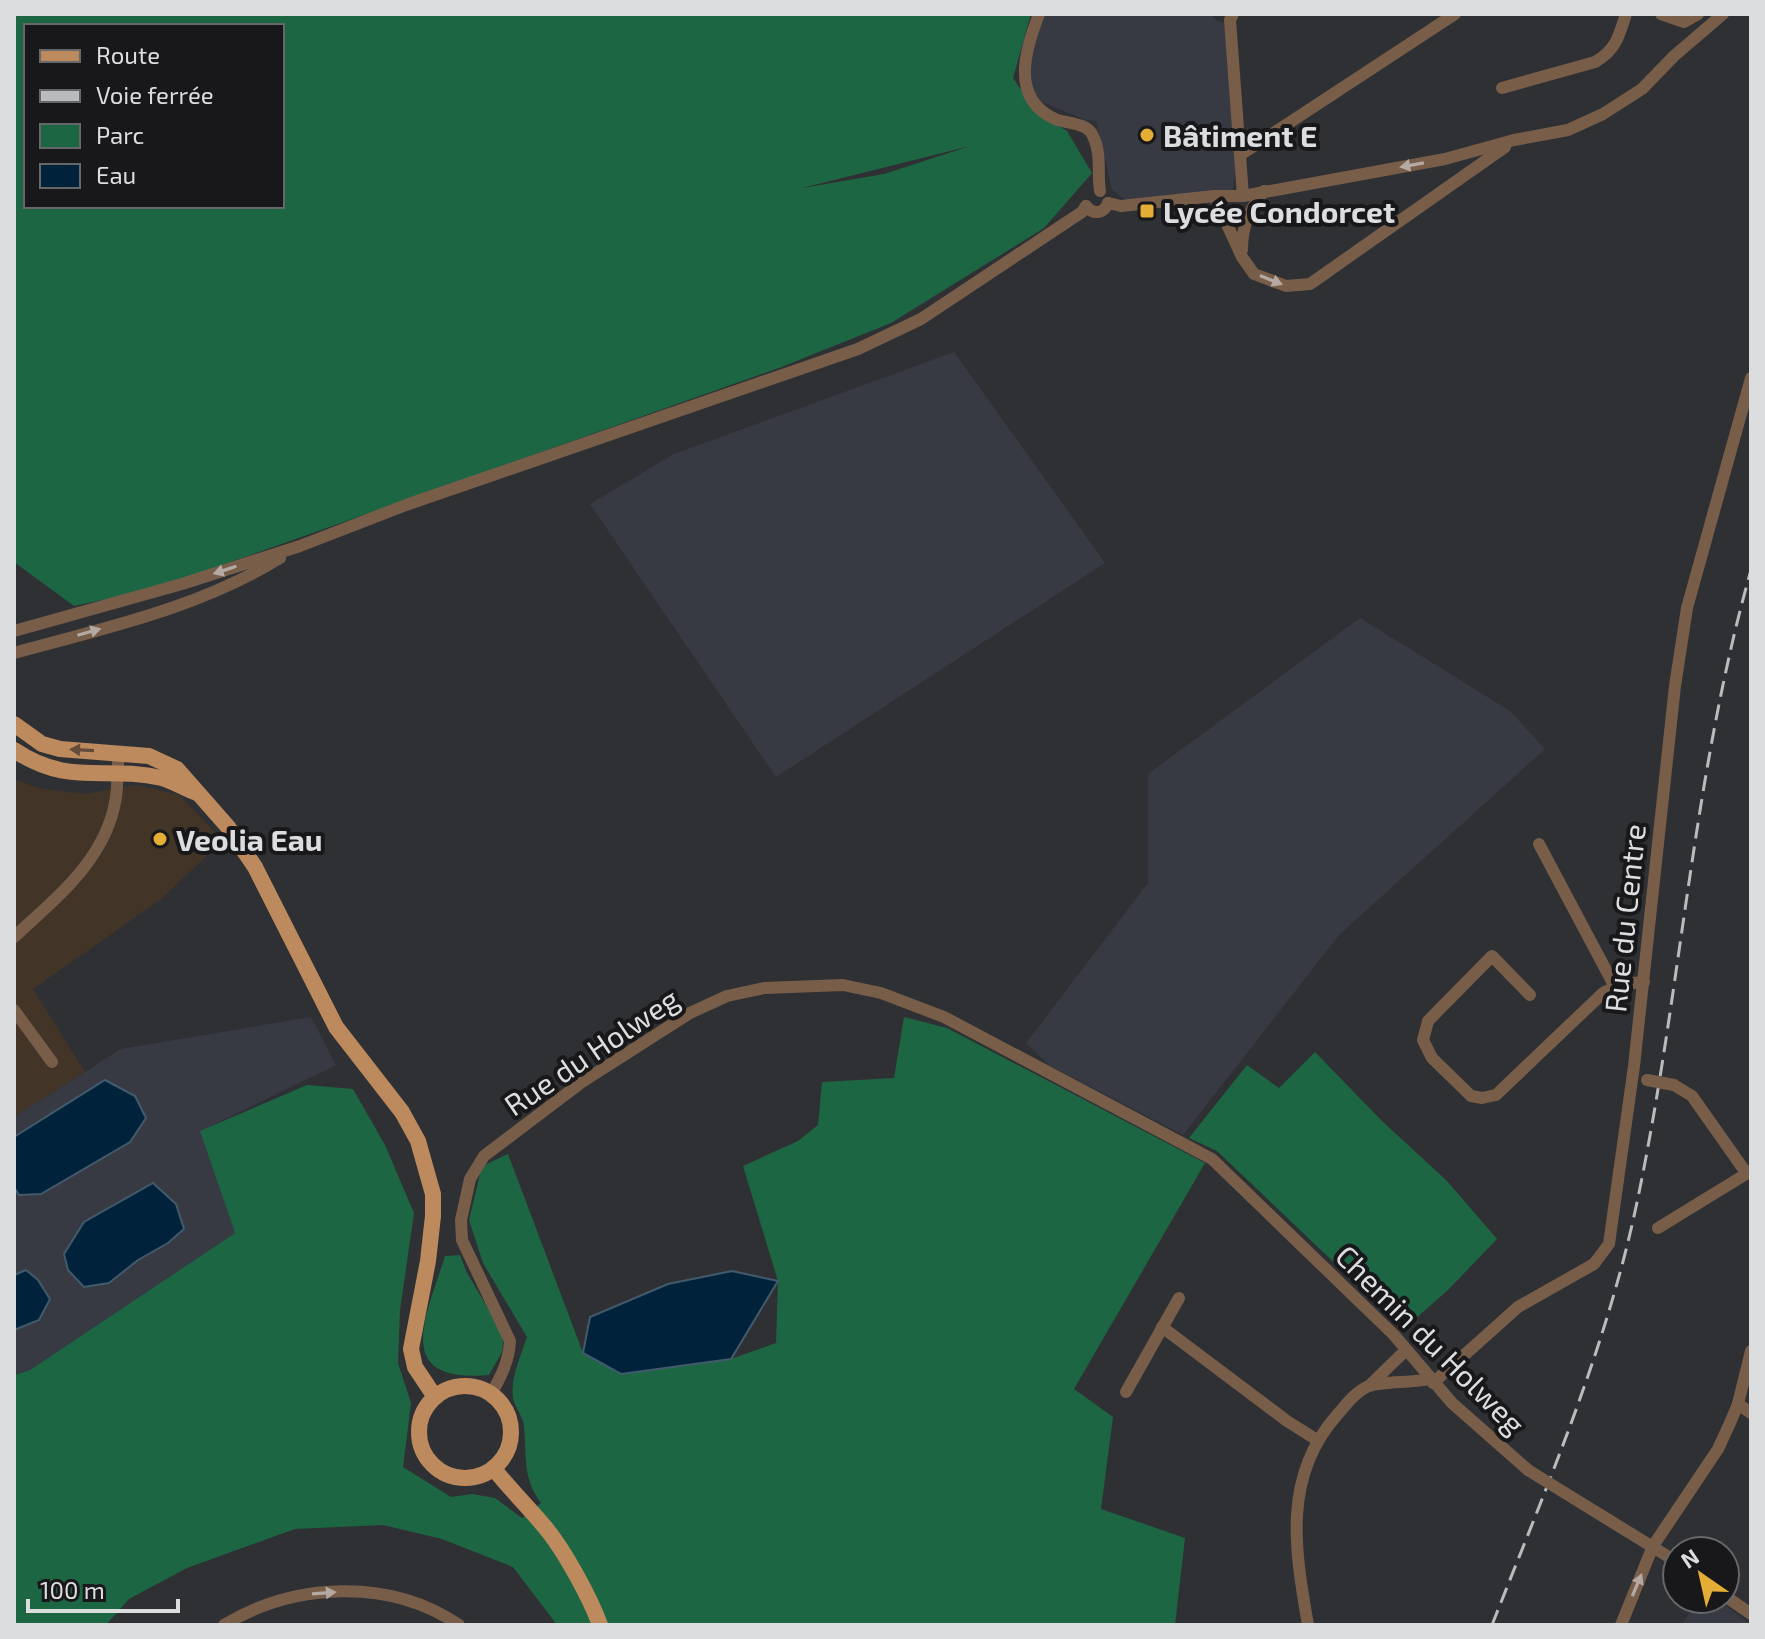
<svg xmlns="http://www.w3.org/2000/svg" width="1765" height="1639" font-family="'Exo 2',sans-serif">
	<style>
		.commercial { fill: #423527 }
		.built { fill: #373a43 }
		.green { fill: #1d6644; fill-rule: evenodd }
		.water { fill: #00233b; stroke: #425b6c; stroke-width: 2 }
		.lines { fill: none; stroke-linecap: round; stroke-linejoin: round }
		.minor { stroke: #785e49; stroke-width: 12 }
		.major { stroke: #bd8a5e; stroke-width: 16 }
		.rail { stroke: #babbbd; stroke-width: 3; stroke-dasharray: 16 8; stroke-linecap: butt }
		.minor-bridge { stroke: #785e49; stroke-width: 12 }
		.oneway { fill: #b4aaa3 }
		.oneway2 { fill: #624b39 }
		.poi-dot { fill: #e4ad35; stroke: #18181a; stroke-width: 3 }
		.labels { text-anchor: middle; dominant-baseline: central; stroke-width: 8; stroke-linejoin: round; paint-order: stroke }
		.poi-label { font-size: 30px; font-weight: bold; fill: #dcdddf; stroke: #18181a; text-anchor: start }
		.street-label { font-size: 30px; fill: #dcdddf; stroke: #18181a }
	</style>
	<rect width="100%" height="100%" fill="#2f3034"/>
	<path class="commercial" d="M 14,779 L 38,788 L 85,794 L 137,785 L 179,795 L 223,840 L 160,900 L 33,989 L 85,1072 L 14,1117 Z"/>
	<g class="built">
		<path d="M 1045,14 L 1210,14 L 1217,21 L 1227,23 L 1236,164 L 1233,190 L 1126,200 L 1112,190 L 1096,121 L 1086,120 L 1041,102 L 1032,91 L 1027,76 L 1034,43 Z"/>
		<path d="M 954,352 L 1105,563 L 776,777 L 590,504 L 674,454 Z"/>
		<path d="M 1360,618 L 1510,711 L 1545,749 L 1339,935 L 1183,1135 L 1049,1065 L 1026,1043 L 1148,883 L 1148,774 Z"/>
		<path d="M 311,1017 L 336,1065 L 201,1131 L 235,1233 L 30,1370 L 14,1374 L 14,1117 L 121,1049 Z"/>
		<path d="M 1698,1599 L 1717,1599 L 1751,1625 L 1682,1625 Z"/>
	</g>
	<g class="green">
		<path d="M 14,14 L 1031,14 L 1013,78 L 1036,112 L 1067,131 L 1092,173 L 1044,228 L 891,323 L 779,368 L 154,589 L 74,606 L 14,562 ZM 26,26 L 282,26 L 282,206 L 26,206 ZM 967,147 L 884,174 L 802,188 L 966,147 Z"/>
		<path d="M 904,1017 L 947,1028 L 1205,1163 L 1074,1389 L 1113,1417 L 1101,1509 L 1185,1538 L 1175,1625 L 557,1625 L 513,1567 L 442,1539 L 383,1525 L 295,1529 L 187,1568 L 129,1599 L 106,1625 L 14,1625 L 14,1375 L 30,1370 L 235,1233 L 200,1131 L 307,1085 L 353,1089 L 385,1145 L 414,1213 L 400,1310 L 398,1363 L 411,1403 L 403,1467 L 451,1497 L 472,1494 L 495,1498 L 522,1518 L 541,1503 C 522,1477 527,1457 524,1426 C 523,1416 515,1408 513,1398 C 510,1379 521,1355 527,1337 L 483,1263 L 469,1220 L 482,1166 L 508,1154 L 583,1353 L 621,1374 L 731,1359 L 776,1343 L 778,1281 L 743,1166 L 798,1141 L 818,1125 L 822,1082 L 894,1078 Z"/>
		<path d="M 1315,1052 L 1381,1120 L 1447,1181 L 1497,1239 L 1448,1290 L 1407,1326 L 1342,1270 L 1217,1151 L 1189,1138 L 1247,1065 L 1279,1088 Z"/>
		<path d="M 460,1255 L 467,1273 L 504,1335 L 502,1352 L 489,1375 C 390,1384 427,1315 445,1256 Z"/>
	</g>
	<g class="water">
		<path d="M 105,1080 L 135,1096 L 146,1118 L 130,1142 L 41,1194 L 19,1195 L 14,1187 L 14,1137 Z"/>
		<path d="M 153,1183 L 176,1204 L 184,1229 L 168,1243 L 138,1260 L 109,1283 L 84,1287 L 68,1270 L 64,1254 L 84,1222 Z"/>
		<path d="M 26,1270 L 38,1280 L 50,1299 L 39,1320 L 14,1330 L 14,1275 Z"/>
		<path d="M 732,1271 L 778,1281 L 731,1359 L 621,1374 L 583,1353 L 590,1317 L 668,1284 Z"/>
	</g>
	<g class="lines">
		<g class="minor">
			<path d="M 1039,14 C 1026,49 1009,98 1055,119 C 1067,124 1087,122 1093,136 C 1102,154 1097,174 1100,191"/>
			<path d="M 1233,14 L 1230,20 L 1243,196"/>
			<path d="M 1661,14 L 1684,22 L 1698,14"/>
			<path d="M 1502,88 L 1595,62 C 1616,50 1619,36 1626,14"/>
			<path d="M 1240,155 L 1455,14"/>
			<path d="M 1214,196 L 1242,257 L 1254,274 L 1286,286 L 1310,284 L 1505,147"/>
			<path d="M 1108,203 L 1121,206 L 1214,196 L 1243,196 L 1445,159 L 1514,140 L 1568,130 L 1603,114 L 1642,89 L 1674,56 L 1723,14"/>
			<path d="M 1086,206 C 1093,215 1104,214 1108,203"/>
			<path d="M 1242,250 C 1242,226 1249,210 1264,191"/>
			<path d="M 14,631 L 182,584 L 300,546 L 406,505 L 858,349 L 921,319 L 1082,212 L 1086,206"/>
			<path d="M 14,653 C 105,628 199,608 280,558"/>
			<path d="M 1539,844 L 1615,987"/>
			<path d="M 14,937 C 56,898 107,859 116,797 C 118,783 117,768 119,753"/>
			<path d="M 1530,995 L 1492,956 L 1428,1021 L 1423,1040 L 1432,1058 L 1471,1096 L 1482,1098 L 1496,1095 L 1603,993 L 1622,984 L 1644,982"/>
			<path d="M 14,1010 L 52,1062"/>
			<path d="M 1674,1085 L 1692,1096 L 1747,1174"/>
			<path d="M 1658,1228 L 1751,1171"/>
			<path d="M 1162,1327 L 1287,1421 L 1317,1440"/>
			<path d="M 1433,1383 L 1518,1307 L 1594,1264 L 1609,1244 L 1634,1066 L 1675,686 L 1687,608 L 1751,378"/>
			<path d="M 1369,1386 L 1406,1350"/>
			<path d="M 1126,1392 L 1179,1298"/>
			<path d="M 491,1394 C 501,1377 509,1361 510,1341 L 462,1240 L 461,1220 L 470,1179 L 484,1156 L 582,1082 L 690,1013 L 727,996 L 764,988 L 843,985 L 881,993 L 944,1017 L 1212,1159 L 1394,1335 L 1452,1403 L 1528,1470"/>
			<path d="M 1738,1404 L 1751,1413"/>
			<path d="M 1565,1493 L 1677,1562"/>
			<path d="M 1725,1596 L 1751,1614"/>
			<path d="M 224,1625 C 295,1582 390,1578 459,1625"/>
			<path d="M 1308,1625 C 1295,1550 1282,1477 1337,1415 C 1346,1405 1356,1391 1369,1386 C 1384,1381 1412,1383 1430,1379"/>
			<path d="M 1621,1625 L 1653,1546 L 1718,1449 L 1730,1423 L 1738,1404 L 1751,1351"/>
		</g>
		<g class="major">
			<path d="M 14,724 L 42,744 L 60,749 L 149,756 L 177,769 L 228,827 L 255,867 L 336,1027 L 402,1112 L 418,1141 L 433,1194 L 433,1216 L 428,1261 L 411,1349 L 415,1367 L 435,1397"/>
			<path d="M 14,750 C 69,787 104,765 162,778 C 173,781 185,789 197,793"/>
			<circle cx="465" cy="1432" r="46"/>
			<path d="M 494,1469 C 510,1489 528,1507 544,1526 C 563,1548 590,1597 600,1625"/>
		</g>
		<path class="rail" d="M 1492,1625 C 1546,1488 1605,1352 1636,1207 C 1681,996 1692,778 1751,570"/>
		<g class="minor-bridge">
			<path d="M 1647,1080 L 1674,1085"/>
			<path d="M 1528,1470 L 1565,1493"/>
		</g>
	</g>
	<defs><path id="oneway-solid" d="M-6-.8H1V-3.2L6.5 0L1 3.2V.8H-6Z" transform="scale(2)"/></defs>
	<g class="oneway">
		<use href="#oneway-solid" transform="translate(1412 165) rotate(170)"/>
		<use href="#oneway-solid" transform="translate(1271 280) rotate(22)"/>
		<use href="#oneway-solid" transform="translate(225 570) rotate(162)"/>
		<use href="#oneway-solid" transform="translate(89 632) rotate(-16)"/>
		<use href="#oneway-solid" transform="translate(1637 1585) rotate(-67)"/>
		<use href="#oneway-solid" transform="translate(324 1593) rotate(-4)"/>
	</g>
	<use class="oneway2" href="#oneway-solid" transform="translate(82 750) rotate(-177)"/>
	<g class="poi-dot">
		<circle cx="1147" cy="135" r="8"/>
		<rect x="1139" y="203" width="16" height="16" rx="4"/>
		<circle cx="160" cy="839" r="8"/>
	</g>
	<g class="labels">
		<g class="poi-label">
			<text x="1163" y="135">Bâtiment E</text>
			<text x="1163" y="211">Lycée Condorcet</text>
			<text x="176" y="839">Veolia Eau</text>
		</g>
		<g class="street-label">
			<text transform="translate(1624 918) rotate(-84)">Rue du Centre</text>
			<text transform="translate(591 1051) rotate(-34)">Rue du Holweg</text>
			<text transform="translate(1431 1339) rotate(45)">Chemin du Holweg</text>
		</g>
	</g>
	<rect width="1765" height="1639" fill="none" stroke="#dcdddf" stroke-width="32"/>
	<rect x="24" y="24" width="260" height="184" fill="#18181a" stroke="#666769" stroke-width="2"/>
	<rect x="40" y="50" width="40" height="12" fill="#bd8a5e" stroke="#666769" stroke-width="2"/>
	<text x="96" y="64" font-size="24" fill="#dcdddf">Route</text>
	<rect x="40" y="90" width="40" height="12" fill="#babbbd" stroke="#666769" stroke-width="2"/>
	<text x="96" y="104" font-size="24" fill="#dcdddf">Voie ferrée</text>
	<rect x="40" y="124" width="40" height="24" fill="#1d6644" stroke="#666769" stroke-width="2"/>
	<text x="96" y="144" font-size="24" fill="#dcdddf">Parc</text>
	<rect x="40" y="164" width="40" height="24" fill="#00233b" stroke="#666769" stroke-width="2"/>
	<text x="96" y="184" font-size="24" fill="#dcdddf">Eau</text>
	<g transform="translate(1701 1575) rotate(326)"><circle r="38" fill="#18181a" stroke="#666769" stroke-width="2"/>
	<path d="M0-6L14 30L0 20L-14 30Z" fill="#e4ad35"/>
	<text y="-12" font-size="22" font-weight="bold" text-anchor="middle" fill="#dcdddf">N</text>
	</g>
	<path d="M28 1599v12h150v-12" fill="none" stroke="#dcdddf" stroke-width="4"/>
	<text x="40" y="1599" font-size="24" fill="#dcdddf" stroke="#18181a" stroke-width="6" paint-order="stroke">100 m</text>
</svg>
